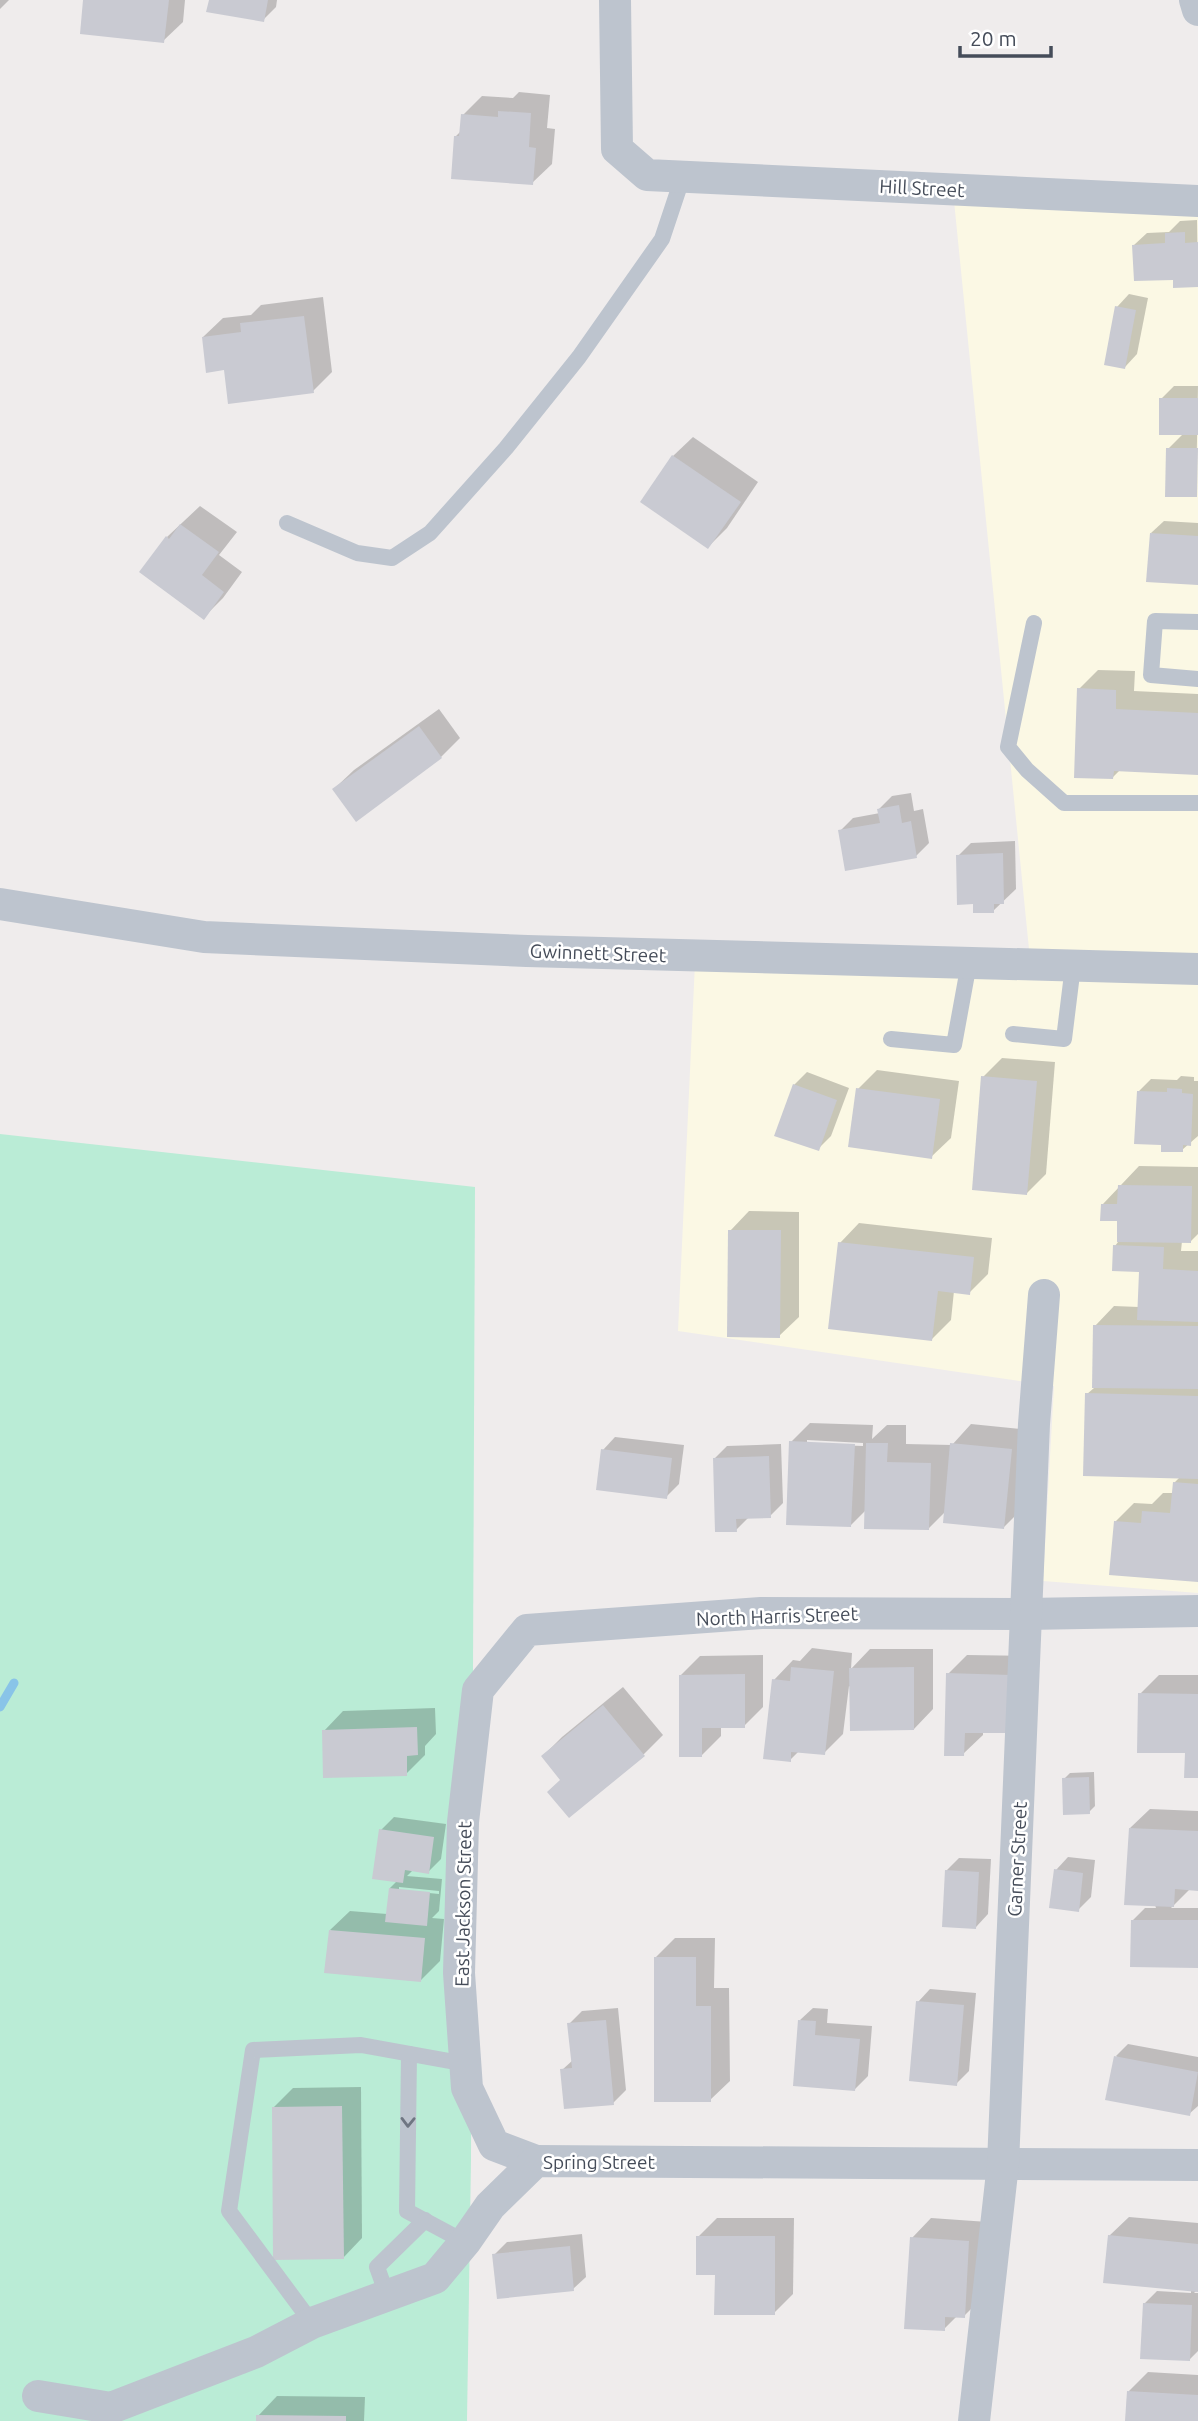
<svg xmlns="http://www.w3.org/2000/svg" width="1198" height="2421" font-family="Ubuntu,sans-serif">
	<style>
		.commercial { fill: #fbf8e4 }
		.green { fill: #baecd6 }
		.shadow { fill: #0003; fill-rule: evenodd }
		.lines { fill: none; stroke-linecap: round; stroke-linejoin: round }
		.stream { stroke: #89c4e8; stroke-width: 9 }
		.building { fill: #c9cad2 }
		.lane { stroke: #bdc4ce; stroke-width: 16 }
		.street { stroke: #bdc4ce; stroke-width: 32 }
		.oneway { stroke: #6f7682 }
		.labels { text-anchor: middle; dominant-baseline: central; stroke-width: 5; stroke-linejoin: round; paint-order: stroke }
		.street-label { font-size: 19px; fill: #454c59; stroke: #fff }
	</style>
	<rect width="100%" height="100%" fill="#efecec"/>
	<path class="commercial" d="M 954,201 L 1198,204 L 1198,1593 L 1043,1581 L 1054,1386 L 678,1331 L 696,941 L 1029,949 Z"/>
	<path class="green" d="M 0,1134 L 475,1187 L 471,2159 L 467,2421 L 0,2421 Z"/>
	<g class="shadow">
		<path d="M 0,0 L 9,0 L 0,9 Z"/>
		<path d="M 85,0 L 185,0 L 183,22 L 163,41 Z"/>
		<path d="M 210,0 L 277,0 L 276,7 L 263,20 Z"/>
		<path d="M 519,92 L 550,95 L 547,128 L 555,129 L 552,164 L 532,183 L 456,136 L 461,131 L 463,115 L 482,96 L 513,98 Z"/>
		<path d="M 1197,220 L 1198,285 L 1175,278 L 1134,245 L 1147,233 L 1169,232 L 1180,221 Z"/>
		<path d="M 1129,294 L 1148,298 L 1137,354 L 1125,367 L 1117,307 Z"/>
		<path d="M 323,297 L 332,372 L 313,391 L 203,337 L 223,318 L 251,315 L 261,305 Z"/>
		<path d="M 1174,386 L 1198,386 L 1196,495 L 1168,449 L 1184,433 L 1161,399 Z"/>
		<path d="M 693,437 L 758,482 L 727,528 L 708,547 L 673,456 Z"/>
		<path d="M 200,506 L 237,532 L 219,555 L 242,572 L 223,598 L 204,617 L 167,537 Z"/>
		<path d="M 1164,521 L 1198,523 L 1198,583 L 1151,533 Z"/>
		<path d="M 1098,670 L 1135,671 L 1134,691 L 1198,694 L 1198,773 L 1120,770 L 1113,777 L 1079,689 Z"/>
		<path d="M 439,709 L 460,738 L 441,757 L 334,789 L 354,770 Z"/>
		<path d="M 911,793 L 914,811 L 923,809 L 929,843 L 916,856 L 840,831 L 853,818 L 880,813 L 879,809 L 892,796 Z"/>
		<path d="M 1015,841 L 1016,889 L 993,911 L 974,902 L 958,856 L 971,843 Z"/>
		<path d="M 1002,1058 L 1055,1062 L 1046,1174 L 1027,1193 L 983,1077 Z"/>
		<path d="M 877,1070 L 959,1081 L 951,1138 L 931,1157 L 858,1089 Z"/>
		<path d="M 807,1072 L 849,1088 L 831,1136 L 818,1149 L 794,1085 Z"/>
		<path d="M 1181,1076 L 1194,1077 L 1194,1081 L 1198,1081 L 1198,1136 L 1182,1150 L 1163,1143 L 1138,1092 L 1151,1079 L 1177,1080 Z"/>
		<path d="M 1139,1166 L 1198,1167 L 1198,1234 L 1190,1242 L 1182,1241 L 1181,1251 L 1198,1251 L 1198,1580 L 1115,1522 L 1134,1503 L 1152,1504 L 1163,1493 L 1173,1493 L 1174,1483 L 1180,1477 L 1087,1394 L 1094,1388 L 1095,1326 L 1114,1306 L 1139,1307 L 1141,1270 L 1115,1246 L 1118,1242 L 1118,1219 L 1103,1204 Z"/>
		<path d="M 749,1211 L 799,1212 L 799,1317 L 779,1336 L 730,1231 Z"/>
		<path d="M 859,1223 L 992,1238 L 988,1274 L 969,1293 L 954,1291 L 951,1320 L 932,1339 L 840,1243 Z"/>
		<path d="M 810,1423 L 873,1425 L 872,1439 L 887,1425 L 906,1425 L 906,1444 L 952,1445 L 971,1424 L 1031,1430 L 1023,1508 L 1004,1527 L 946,1511 L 928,1529 L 866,1510 L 850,1526 L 791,1442 ZM 807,1440 L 863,1443 L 863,1446 L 807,1444 Z"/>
		<path d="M 615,1437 L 684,1445 L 679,1484 L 666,1497 L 603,1450 Z"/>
		<path d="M 781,1444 L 783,1503 L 770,1516 L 749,1517 L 736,1530 L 714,1459 L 727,1446 Z"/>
		<path d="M 812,1648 L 852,1653 L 851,1669 L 870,1649 L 933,1649 L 933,1709 L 914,1729 L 849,1686 L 843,1734 L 824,1753 L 799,1751 L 790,1760 L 774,1680 L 793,1660 L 800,1661 Z"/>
		<path d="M 763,1655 L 763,1707 L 744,1726 L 721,1726 L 721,1736 L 702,1755 L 681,1675 L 700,1656 Z"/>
		<path d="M 967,1655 L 1029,1656 L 983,1731 L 983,1735 L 963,1754 L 948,1674 Z"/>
		<path d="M 1159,1675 L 1198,1675 L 1198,1776 L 1186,1752 L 1140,1694 Z"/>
		<path d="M 623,1687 L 663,1735 L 644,1754 L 562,1779 L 543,1756 L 562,1737 Z"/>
		<path d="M 435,1708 L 436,1734 L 425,1746 L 425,1755 L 406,1774 L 324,1731 L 343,1711 Z"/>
		<path d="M 1094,1772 L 1095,1806 L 1089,1812 L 1064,1779 L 1070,1773 Z"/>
		<path d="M 1150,1809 L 1198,1811 L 1198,1889 L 1191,1888 L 1171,1908 L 1198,1908 L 1198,1966 L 1132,1921 L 1145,1908 L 1156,1908 L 1130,1828 Z"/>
		<path d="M 394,1817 L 446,1824 L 441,1859 L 428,1872 L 413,1870 L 407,1876 L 442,1879 L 439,1911 L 432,1918 L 444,1919 L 440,1961 L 421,1980 L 330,1930 L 350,1911 L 387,1914 L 390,1888 L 398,1880 L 381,1830 ZM 399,1887 L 439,1891 L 439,1894 L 399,1890 Z"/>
		<path d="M 1068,1857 L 1095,1860 L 1091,1897 L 1078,1910 L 1056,1870 Z"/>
		<path d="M 959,1858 L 991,1859 L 988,1914 L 976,1927 L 946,1871 Z"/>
		<path d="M 675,1938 L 715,1938 L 714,1988 L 729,1988 L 730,2081 L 710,2100 L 656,1957 Z"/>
		<path d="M 930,1989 L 976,1993 L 969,2071 L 956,2084 L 918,2002 Z"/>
		<path d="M 618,2008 L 626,2090 L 613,2103 L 562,2070 L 573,2060 L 569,2024 L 582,2011 Z"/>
		<path d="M 813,2008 L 828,2009 L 827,2023 L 872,2026 L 868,2076 L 855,2089 L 800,2020 Z"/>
		<path d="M 1128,2044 L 1198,2057 L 1198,2106 L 1189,2114 L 1116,2056 Z"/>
		<path d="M 361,2087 L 362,2238 L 343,2258 L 274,2107 L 293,2088 Z"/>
		<path d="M 1129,2217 L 1198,2223 L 1198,2289 L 1194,2293 L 1198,2293 L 1198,2351 L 1189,2360 L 1144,2304 L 1157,2291 L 1191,2293 L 1191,2290 L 1109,2236 Z"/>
		<path d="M 717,2218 L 794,2218 L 793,2294 L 774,2313 L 716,2273 L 698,2237 Z"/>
		<path d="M 931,2218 L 988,2222 L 983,2297 L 964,2316 L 957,2316 L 944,2329 L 912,2238 Z"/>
		<path d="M 582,2234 L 586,2277 L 573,2289 L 494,2255 L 507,2242 Z"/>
		<path d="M 1148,2372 L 1198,2375 L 1198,2421 L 1126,2421 L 1129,2391 Z"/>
		<path d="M 277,2396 L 365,2397 L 364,2421 L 258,2421 L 258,2416 Z"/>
	</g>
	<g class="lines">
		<path class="stream" d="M 0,1707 L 14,1683"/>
	</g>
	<g class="building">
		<path d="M 83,0 L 169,0 L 164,43 L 80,34 Z"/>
		<path d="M 209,0 L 268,0 L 264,22 L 206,12 Z"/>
		<path d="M 498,111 L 531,113 L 529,147 L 536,148 L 533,185 L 451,179 L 454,136 L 459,136 L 461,114 L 498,117 Z"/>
		<path d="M 1185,232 L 1185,243 L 1198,242 L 1198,287 L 1173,288 L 1173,280 L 1134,281 L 1132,245 L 1165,243 L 1165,233 Z"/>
		<path d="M 1115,306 L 1136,310 L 1125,369 L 1104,365 Z"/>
		<path d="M 304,316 L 314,393 L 228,404 L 224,370 L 206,373 L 202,337 L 241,332 L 240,323 Z"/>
		<rect x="1159" y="398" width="39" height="37"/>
		<path d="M 1166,448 L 1198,448 L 1197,497 L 1165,497 Z"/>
		<path d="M 672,455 L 741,502 L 708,549 L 640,502 Z"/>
		<path d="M 180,524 L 219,552 L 202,575 L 224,592 L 204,620 L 139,572 L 166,536 L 169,539 Z"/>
		<path d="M 1150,533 L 1198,536 L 1198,585 L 1146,582 Z"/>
		<path d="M 1077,688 L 1116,690 L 1116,709 L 1198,713 L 1198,775 L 1114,771 L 1113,779 L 1074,778 Z"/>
		<path d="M 419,726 L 442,758 L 356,822 L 332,789 Z"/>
		<path d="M 899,805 L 902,823 L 911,821 L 917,858 L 845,871 L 838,830 L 880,823 L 877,809 Z"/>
		<path d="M 1003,853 L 1004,904 L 994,904 L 994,913 L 973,913 L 973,904 L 957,905 L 956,855 Z"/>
		<path d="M 981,1076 L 1037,1081 L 1027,1195 L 972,1190 Z"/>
		<path d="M 793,1084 L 837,1100 L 819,1151 L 774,1136 Z"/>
		<path d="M 856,1088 L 940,1099 L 932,1159 L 848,1147 Z"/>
		<path d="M 1167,1088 L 1182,1089 L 1182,1093 L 1193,1094 L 1191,1146 L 1183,1145 L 1183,1152 L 1161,1152 L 1161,1145 L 1134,1144 L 1137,1091 L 1167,1092 Z"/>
		<path d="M 1118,1185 L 1192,1186 L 1191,1243 L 1117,1242 L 1117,1221 L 1100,1221 L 1101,1204 L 1117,1204 Z"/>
		<path d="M 728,1230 L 781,1230 L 780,1338 L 727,1337 Z"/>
		<path d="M 838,1242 L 974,1257 L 970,1295 L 938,1291 L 932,1341 L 828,1329 Z"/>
		<path d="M 1113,1245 L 1164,1247 L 1163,1269 L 1198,1271 L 1198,1322 L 1137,1320 L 1139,1272 L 1112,1271 Z"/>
		<path d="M 1093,1325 L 1198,1326 L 1198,1389 L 1092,1388 Z"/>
		<path d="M 1085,1393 L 1198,1396 L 1198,1479 L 1083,1476 Z"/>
		<path d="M 789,1441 L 855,1444 L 851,1527 L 786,1525 Z"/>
		<path d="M 866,1443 L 888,1443 L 887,1462 L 931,1463 L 929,1530 L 864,1529 Z"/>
		<path d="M 950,1443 L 1012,1449 L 1004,1529 L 943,1523 Z"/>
		<path d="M 601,1449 L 672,1458 L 667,1499 L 596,1490 Z"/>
		<path d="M 769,1456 L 771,1518 L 736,1519 L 737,1532 L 715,1532 L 713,1458 Z"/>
		<path d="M 1173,1482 L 1198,1484 L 1198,1582 L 1109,1575 L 1114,1521 L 1141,1523 L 1142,1511 L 1170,1513 Z"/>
		<path d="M 791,1667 L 834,1671 L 825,1755 L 791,1752 L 791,1762 L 763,1759 L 772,1679 L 790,1681 Z"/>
		<path d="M 914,1667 L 914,1730 L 850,1731 L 849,1668 Z"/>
		<path d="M 946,1673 L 1011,1675 L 1009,1733 L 965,1733 L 964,1756 L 944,1756 Z"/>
		<path d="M 745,1674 L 745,1728 L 702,1728 L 702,1757 L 679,1757 L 679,1675 Z"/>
		<path d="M 1138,1693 L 1198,1694 L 1198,1778 L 1184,1778 L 1185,1753 L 1137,1753 Z"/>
		<path d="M 603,1705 L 645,1756 L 569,1818 L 547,1792 L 560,1780 L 541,1756 Z"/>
		<path d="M 417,1727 L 418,1755 L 407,1756 L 407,1776 L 323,1778 L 322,1730 Z"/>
		<path d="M 1089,1777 L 1090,1814 L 1063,1815 L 1062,1778 Z"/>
		<path d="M 1129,1828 L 1198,1831 L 1198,1891 L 1175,1889 L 1174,1907 L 1124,1905 Z"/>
		<path d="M 379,1829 L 434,1837 L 429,1874 L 405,1870 L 403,1883 L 372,1879 Z"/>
		<path d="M 1054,1869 L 1083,1873 L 1079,1912 L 1049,1908 Z"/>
		<path d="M 945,1870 L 979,1872 L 976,1929 L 942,1927 Z"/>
		<path d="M 389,1888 L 430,1892 L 427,1926 L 385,1922 Z"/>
		<path d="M 1131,1920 L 1198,1920 L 1198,1968 L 1130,1967 Z"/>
		<path d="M 329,1930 L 425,1938 L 421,1982 L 324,1973 Z"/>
		<path d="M 654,1957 L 696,1957 L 696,2006 L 711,2006 L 711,2102 L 654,2102 Z"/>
		<path d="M 916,2001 L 964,2005 L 957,2086 L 909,2081 Z"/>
		<path d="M 606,2020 L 614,2105 L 564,2109 L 560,2069 L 572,2068 L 567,2023 Z"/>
		<path d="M 798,2020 L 816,2021 L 815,2035 L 860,2039 L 855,2091 L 793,2086 Z"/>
		<path d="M 1114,2056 L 1198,2072 L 1190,2116 L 1105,2100 Z"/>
		<path d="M 342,2106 L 344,2259 L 273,2260 L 272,2107 Z"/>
		<path d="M 1108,2235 L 1198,2244 L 1198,2292 L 1103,2283 Z"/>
		<path d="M 696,2236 L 775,2236 L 775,2315 L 714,2315 L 715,2275 L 696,2275 Z"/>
		<path d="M 910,2237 L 969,2241 L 965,2318 L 945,2317 L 945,2331 L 904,2329 Z"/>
		<path d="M 570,2246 L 574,2291 L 497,2299 L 492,2254 Z"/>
		<path d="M 1143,2303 L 1192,2305 L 1190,2361 L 1140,2359 Z"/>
		<path d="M 1127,2391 L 1198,2395 L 1198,2421 L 1125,2421 Z"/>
		<path d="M 256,2415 L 346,2416 L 346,2421 L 256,2421 Z"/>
	</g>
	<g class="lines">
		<g class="lane">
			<path d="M 287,523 L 357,553 L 392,558 L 430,533 L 506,448 L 579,357 L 662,239 L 683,176"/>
			<path d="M 1198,622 L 1155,621 L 1151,675 L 1198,679"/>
			<path d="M 1034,623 L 1008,747 L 1027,770 L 1064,803 L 1198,803"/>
			<path d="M 1013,1034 L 1064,1039 L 1073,966"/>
			<path d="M 891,1039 L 954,1045 L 969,963"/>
			<path d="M 409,2054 L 407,2211 L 465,2242"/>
			<path d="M 387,2295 L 377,2267 L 425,2220"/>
			<path d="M 312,2323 L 229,2211 L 253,2050 L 361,2045 L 466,2064"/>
		</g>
		<g class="street">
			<path d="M 615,0 L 617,149 L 647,175 L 1198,201"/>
			<path d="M 1195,0 L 1198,10"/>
			<path d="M 0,904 L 204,937 L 527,951 L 1198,969"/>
			<path d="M 536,2161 L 494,2145 L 467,2088 L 459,1973 L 463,1822 L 478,1690 L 527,1630 L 761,1613 L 1027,1614 L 1198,1611"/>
			<path d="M 38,2396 L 111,2408 L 256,2352 L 312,2323 L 435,2278 L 465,2242 L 490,2206 L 536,2161 L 1198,2165"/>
			<path d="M 974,2421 L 1003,2164 L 1034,1424 L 1044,1295"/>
		</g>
	</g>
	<defs><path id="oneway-chevron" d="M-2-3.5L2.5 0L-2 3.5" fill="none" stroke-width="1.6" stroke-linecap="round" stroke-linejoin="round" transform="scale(1.75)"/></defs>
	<use class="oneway" href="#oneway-chevron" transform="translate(408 2122) rotate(91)"/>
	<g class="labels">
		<g class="street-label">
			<text transform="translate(922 188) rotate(3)">Hill Street</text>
			<text transform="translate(598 953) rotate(2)">Gwinnett Street</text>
			<text transform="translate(777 1616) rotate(-2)">North Harris Street</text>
			<text transform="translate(1017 1859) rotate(-87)">Garner Street</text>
			<text transform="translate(463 1904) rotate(-89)">East Jackson Street</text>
			<text x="599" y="2162">Spring Street</text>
		</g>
	</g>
	<path d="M960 46v10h91v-10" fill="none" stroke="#454c59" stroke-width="3.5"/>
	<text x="970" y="46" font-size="21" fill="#454c59" stroke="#ffffff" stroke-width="5" paint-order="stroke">20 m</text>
</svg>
